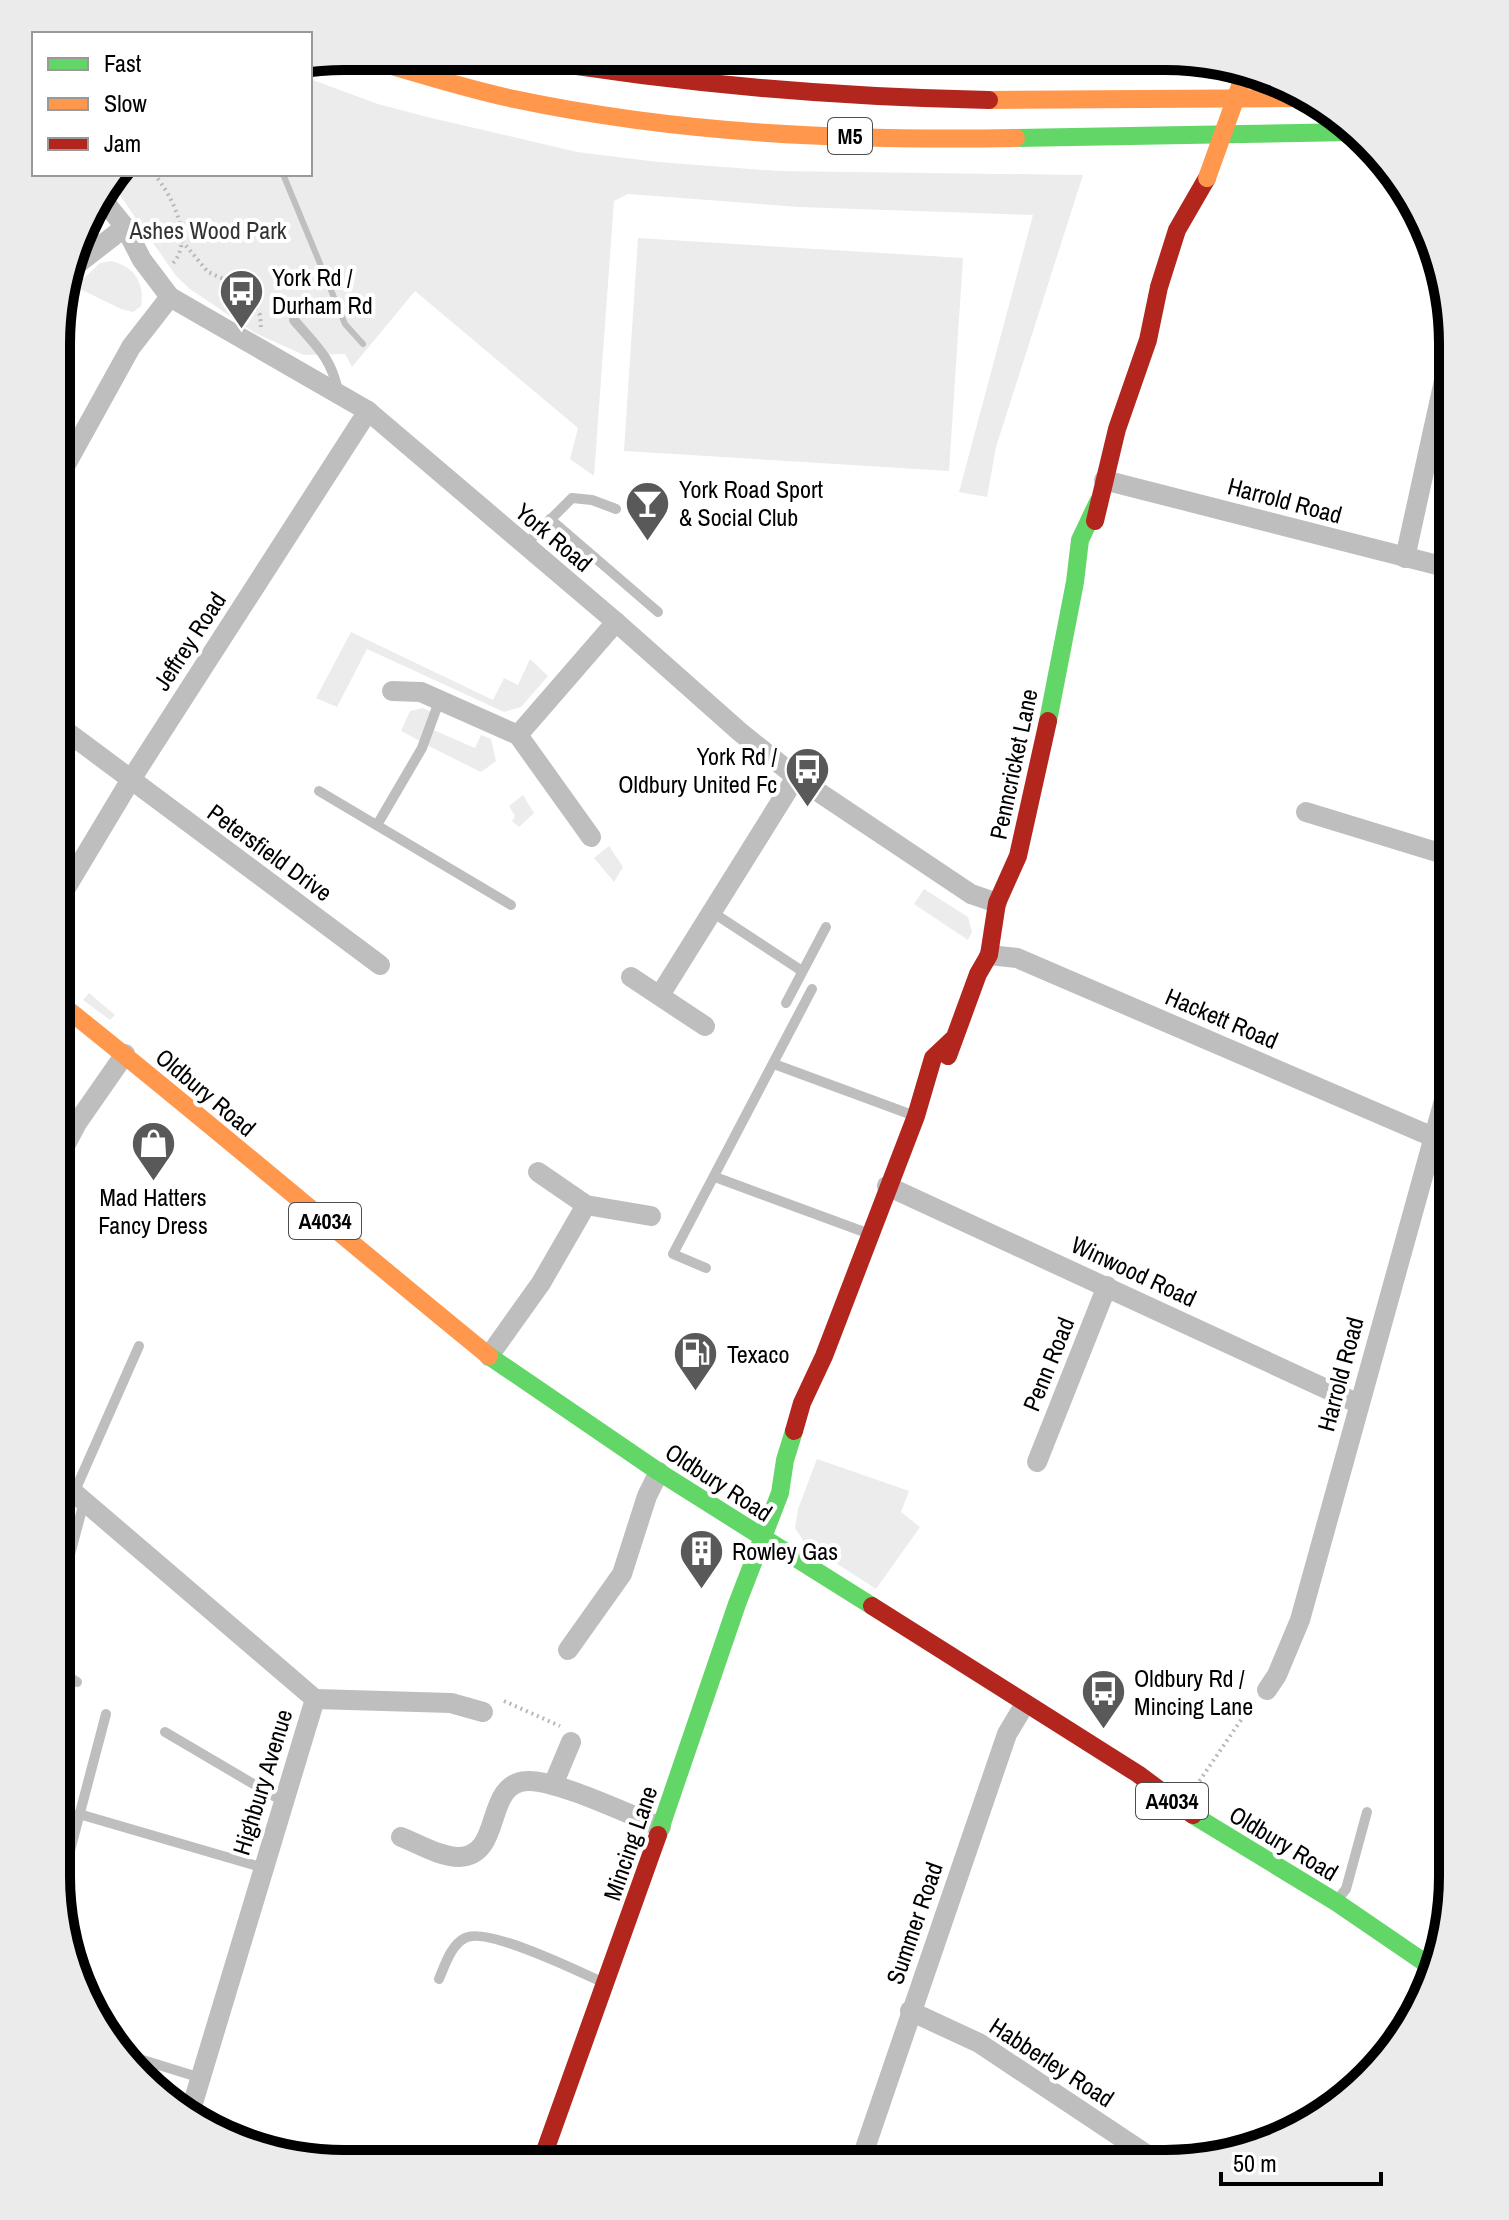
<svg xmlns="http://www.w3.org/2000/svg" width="1509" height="2220" font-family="'Archivo Narrow',sans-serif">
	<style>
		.green { fill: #ececec }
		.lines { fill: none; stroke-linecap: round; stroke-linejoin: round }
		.stream { stroke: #bfbfbf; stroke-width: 6 }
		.path { stroke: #b9b9b9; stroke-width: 4; stroke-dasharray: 2 4; stroke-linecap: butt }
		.lane { stroke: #bebebe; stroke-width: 10 }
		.street { stroke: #bebebe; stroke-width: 20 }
		.fast { stroke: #63d668; stroke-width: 18 }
		.slow { stroke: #ff974d; stroke-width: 18 }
		.jam { stroke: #b3261e; stroke-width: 18 }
		.slow-bridge { stroke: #ff974d; stroke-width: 18 }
		.labels { text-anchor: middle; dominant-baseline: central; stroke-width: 8; stroke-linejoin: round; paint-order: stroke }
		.shield { fill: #fff; stroke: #4c4c4c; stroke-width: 2 }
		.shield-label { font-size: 22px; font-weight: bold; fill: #000 }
		.park-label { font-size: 24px; fill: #333; stroke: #fff }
		.poi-label { font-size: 24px; fill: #000; stroke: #fff; text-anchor: start }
		.street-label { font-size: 24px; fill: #000; stroke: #fff }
		.rim { fill: none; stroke: #000; stroke-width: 10 }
	</style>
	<rect width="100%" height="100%" fill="#fff"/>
	<g class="green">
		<path d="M 310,79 L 378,104 L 423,116 L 577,152 L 658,162 L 779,171 L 1083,175 L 996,447 L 987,497 L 959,492 L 1033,215 L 799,207 L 628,194 L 614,201 L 594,476 L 570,459 L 578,428 L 415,291 L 352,367 L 345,354 L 304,355 L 255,333 L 190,289 L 176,276 L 110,181 L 116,174 L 310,174 Z"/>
		<path d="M 638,238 L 963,258 L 949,471 L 624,451 Z"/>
		<path d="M 111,261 C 134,266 145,283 141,306 L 133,312 L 121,309 L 80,289 L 78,284 L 100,263 Z"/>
		<path d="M 351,632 L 493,700 L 504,678 L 518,685 L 530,659 L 548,676 L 521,707 L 504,712 L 367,649 L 337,707 L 316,698 Z"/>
		<path d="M 423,708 L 431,712 L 420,741 L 401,731 L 410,711 Z"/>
		<path d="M 431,729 L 475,748 L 481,735 L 491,739 L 496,761 L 481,772 L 427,745 Z"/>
		<path d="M 523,795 L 534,813 L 519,827 L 512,821 L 515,816 L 509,806 Z"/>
		<path d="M 609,846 L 623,867 L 614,882 L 594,858 Z"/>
		<path d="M 924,889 L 968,917 L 972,932 L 968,940 L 914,904 Z"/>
		<path d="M 89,993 L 115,1015 L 110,1020 L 83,1000 Z"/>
		<path d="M 218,1097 L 238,1113 L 232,1120 L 213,1104 Z"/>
		<path d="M 817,1459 L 909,1491 L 901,1512 L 920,1527 L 876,1589 L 805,1543 L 795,1528 L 798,1509 Z"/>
	</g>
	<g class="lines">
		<path class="stream" d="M 283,174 L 345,324 L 363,344"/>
		<g class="path">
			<path d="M 154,174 C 172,195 196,242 171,265"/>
			<path d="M 182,241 L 208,272 L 235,284 L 260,315 L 261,327"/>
			<path d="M 504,1701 L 560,1726"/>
			<path d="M 1196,1786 L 1254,1701"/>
		</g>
		<g class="lane">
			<path d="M 294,320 C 316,346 331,357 338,391"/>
			<path d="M 550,519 L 658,612"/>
			<path d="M 524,546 L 572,498 L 592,500 L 616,509"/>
			<path d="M 319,791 L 511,905"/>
			<path d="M 377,825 L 422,748 L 440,699"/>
			<path d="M 712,912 L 802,971"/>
			<path d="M 786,1003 L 826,927"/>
			<path d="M 774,1064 L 915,1116"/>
			<path d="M 715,1177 L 867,1233"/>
			<path d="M 706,1268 L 673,1254 L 812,989"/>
			<path d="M 74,1493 L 139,1346"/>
			<path d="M 64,1577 L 84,1502"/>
			<path d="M 56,1669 L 77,1682"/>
			<path d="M 165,1732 L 284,1802"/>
			<path d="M 79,1814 L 264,1868"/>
			<path d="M 62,1881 L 106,1714"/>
			<path d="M 1337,1900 L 1346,1889 L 1367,1812"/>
			<path d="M 439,1979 C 445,1965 451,1945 465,1938 C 486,1926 580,1972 604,1983"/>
			<path d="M 133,2057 L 201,2078"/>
		</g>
		<g class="street">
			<path d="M 99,195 L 125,227 L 142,260 L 170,297 L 368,411 L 616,622 L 740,732 L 796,777 L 971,894 L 997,903"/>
			<path d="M 71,269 L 125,227"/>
			<path d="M 58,479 L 131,347 L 170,297"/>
			<path d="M 1104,480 L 1453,569"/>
			<path d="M 1405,558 L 1447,367"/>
			<path d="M 392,691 L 421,692 L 518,735 L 591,837"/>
			<path d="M 58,725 L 380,965"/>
			<path d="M 518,735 L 616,622"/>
			<path d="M 1306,812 L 1453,857"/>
			<path d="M 58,901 L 130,781 L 368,411"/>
			<path d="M 989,955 L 1017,958 L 1433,1137"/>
			<path d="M 631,977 L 705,1026"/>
			<path d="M 660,995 L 796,777"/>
			<path d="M 57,1161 L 77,1123 L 125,1054"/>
			<path d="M 538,1172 L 586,1205 L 651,1216"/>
			<path d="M 887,1186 L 1359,1404"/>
			<path d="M 489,1356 L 541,1283 L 586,1205"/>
			<path d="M 1037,1462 L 1107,1286"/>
			<path d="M 57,1478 L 315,1699 L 190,2113"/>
			<path d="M 568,1650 L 622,1574 L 647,1496 L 659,1472"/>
			<path d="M 1267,1690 L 1277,1675 L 1300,1620 L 1453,1068"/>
			<path d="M 315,1699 L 451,1703 L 483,1712"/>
			<path d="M 553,1785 L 571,1742"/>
			<path d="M 401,1837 C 419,1844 440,1857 459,1857 C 504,1856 483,1783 527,1781 C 555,1779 632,1816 661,1827"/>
			<path d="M 910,2011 L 979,2043 L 1161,2164"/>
			<path d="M 860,2163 L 1007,1734 L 1025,1704"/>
		</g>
		<g class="fast">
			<path d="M 1016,138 L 1353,132"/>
			<path d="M 1048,721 L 1075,582 L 1080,540 L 1098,502"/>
			<path d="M 489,1356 L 659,1472 L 872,1606"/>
			<path d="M 1193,1815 L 1336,1902 L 1437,1971"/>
			<path d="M 658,1835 L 737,1604 L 780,1493 L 785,1460 L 794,1431"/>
		</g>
		<g class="slow">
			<path d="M 356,56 C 409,70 461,88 514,99 C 679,134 848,141 1016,138"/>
			<path d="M 989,100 L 1300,98"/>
			<path d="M 57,1001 C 203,1117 344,1238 489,1356"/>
		</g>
		<g class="jam">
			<path d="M 519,57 C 678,84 828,97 989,100"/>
			<path d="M 1095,521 L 1117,429 L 1148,340 L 1159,287 L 1177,230 L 1207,178"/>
			<path d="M 948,1056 L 978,974 L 989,955 L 997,903 L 1018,856 L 1048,721"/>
			<path d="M 794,1431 L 802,1403 L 824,1356 L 916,1116 L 933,1058 L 952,1040"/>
			<path d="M 872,1606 L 1138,1774 L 1193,1815"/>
			<path d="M 541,2162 L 658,1835"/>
		</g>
		<path class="slow-bridge" d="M 1207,178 L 1244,75"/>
	</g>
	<defs>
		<symbol id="bus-pin" viewBox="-11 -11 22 30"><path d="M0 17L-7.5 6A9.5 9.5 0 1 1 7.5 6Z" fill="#595959" stroke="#fff"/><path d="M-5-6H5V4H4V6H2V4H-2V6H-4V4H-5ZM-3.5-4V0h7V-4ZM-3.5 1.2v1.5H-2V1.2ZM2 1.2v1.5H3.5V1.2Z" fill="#fff"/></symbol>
		<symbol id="bar-pin" viewBox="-11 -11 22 30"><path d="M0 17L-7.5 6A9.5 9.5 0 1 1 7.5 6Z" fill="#595959" stroke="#fff"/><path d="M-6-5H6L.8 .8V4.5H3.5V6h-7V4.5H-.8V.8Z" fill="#fff"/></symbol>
		<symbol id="shop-pin" viewBox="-11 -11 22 30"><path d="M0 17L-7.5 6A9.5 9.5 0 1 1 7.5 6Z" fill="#595959" stroke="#fff"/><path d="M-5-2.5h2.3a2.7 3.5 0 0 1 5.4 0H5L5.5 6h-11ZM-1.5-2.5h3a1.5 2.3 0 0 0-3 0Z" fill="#fff"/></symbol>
		<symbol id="fuel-pin" viewBox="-11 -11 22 30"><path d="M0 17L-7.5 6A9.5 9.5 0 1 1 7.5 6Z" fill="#595959" stroke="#fff"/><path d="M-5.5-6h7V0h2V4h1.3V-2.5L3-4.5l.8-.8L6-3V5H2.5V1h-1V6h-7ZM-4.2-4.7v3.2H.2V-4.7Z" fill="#fff"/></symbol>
		<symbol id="building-pin" viewBox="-11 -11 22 30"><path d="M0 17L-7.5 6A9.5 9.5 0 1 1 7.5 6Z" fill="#595959" stroke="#fff"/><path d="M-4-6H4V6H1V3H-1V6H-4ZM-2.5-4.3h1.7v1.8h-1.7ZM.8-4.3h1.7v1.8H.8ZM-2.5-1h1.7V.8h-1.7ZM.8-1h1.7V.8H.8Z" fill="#fff"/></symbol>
	</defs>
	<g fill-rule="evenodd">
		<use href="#bus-pin" x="216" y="266" width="51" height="69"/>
		<use href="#bar-pin" x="622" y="478" width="51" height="69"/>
		<use href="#bus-pin" x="782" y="744" width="51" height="69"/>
		<use href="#shop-pin" x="128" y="1118" width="51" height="69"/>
		<use href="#fuel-pin" x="670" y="1328" width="51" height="69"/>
		<use href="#building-pin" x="676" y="1526" width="51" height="69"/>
		<use href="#bus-pin" x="1078" y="1666" width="51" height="69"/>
	</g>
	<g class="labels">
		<g class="shield">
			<rect x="828" y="118" width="44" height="36" rx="6"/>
			<rect x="289" y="1203" width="72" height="36" rx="6"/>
			<rect x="1136" y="1783" width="72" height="36" rx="6"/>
		</g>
		<g class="shield-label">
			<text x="850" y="136">M5</text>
			<text x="325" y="1221">A4034</text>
			<text x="1172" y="1801">A4034</text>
		</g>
		<g class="park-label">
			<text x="208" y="230">Ashes Wood Park</text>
		</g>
		<g class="poi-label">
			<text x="272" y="277">York Rd /<tspan x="272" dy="28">Durham Rd</tspan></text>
			<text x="679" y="489">York Road Sport<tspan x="679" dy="28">&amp; Social Club</tspan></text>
			<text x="777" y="756" text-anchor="end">York Rd /<tspan x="777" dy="28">Oldbury United Fc</tspan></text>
			<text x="153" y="1197" text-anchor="middle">Mad Hatters<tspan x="153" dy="28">Fancy Dress</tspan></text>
			<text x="727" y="1354">Texaco</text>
			<text x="732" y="1551">Rowley Gas</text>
			<text x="1134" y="1678">Oldbury Rd /<tspan x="1134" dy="28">Mincing Lane</tspan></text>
		</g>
		<g class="street-label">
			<text transform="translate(1285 500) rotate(15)">Harrold Road</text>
			<text transform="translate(554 537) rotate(40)">York Road</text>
			<text transform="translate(189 641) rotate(-57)">Jeffrey Road</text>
			<text transform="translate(1013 764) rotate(-78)">Penncricket Lane</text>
			<text transform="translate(270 852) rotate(36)">Petersfield Drive</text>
			<text transform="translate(1222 1018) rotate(23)">Hackett Road</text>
			<text transform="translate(206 1092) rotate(40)">Oldbury Road</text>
			<text transform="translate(1134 1271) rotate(25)">Winwood Road</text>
			<text transform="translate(1048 1364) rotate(-68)">Penn Road</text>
			<text transform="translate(1340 1374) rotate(-75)">Harrold Road</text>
			<text transform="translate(719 1482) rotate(33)">Oldbury Road</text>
			<text transform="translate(262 1782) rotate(-73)">Highbury Avenue</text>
			<text transform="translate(630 1843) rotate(-71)">Mincing Lane</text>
			<text transform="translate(1284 1843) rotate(31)">Oldbury Road</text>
			<text transform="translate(914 1923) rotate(-71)">Summer Road</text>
			<text transform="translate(1052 2062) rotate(33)">Habberley Road</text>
		</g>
	</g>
	<path d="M0 0H1509V2220H0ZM344 70H1165A274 274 0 0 1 1439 344V1876A274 274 0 0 1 1165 2150H344A274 274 0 0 1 70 1876V344A274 274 0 0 1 344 70Z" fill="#ebebeb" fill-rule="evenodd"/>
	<path class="rim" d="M344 70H1165A274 274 0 0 1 1439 344V1876A274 274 0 0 1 1165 2150H344A274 274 0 0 1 70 1876V344A274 274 0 0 1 344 70Z"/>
	<rect x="32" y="32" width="280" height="144" fill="#ffffff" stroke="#999999" stroke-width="2"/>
	<rect x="48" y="58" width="40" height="12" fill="#63d668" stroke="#999999" stroke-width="2"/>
	<text x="104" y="72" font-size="24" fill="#000000">Fast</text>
	<rect x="48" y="98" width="40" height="12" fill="#ff974d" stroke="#999999" stroke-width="2"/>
	<text x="104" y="112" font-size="24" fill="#000000">Slow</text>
	<rect x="48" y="138" width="40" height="12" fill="#b3261e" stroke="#999999" stroke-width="2"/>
	<text x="104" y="152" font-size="24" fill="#000000">Jam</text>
	<path d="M1221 2172v12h160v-12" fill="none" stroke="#000000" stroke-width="4"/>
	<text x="1233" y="2172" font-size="24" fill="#000000" stroke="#ffffff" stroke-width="6" paint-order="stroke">50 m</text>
</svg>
